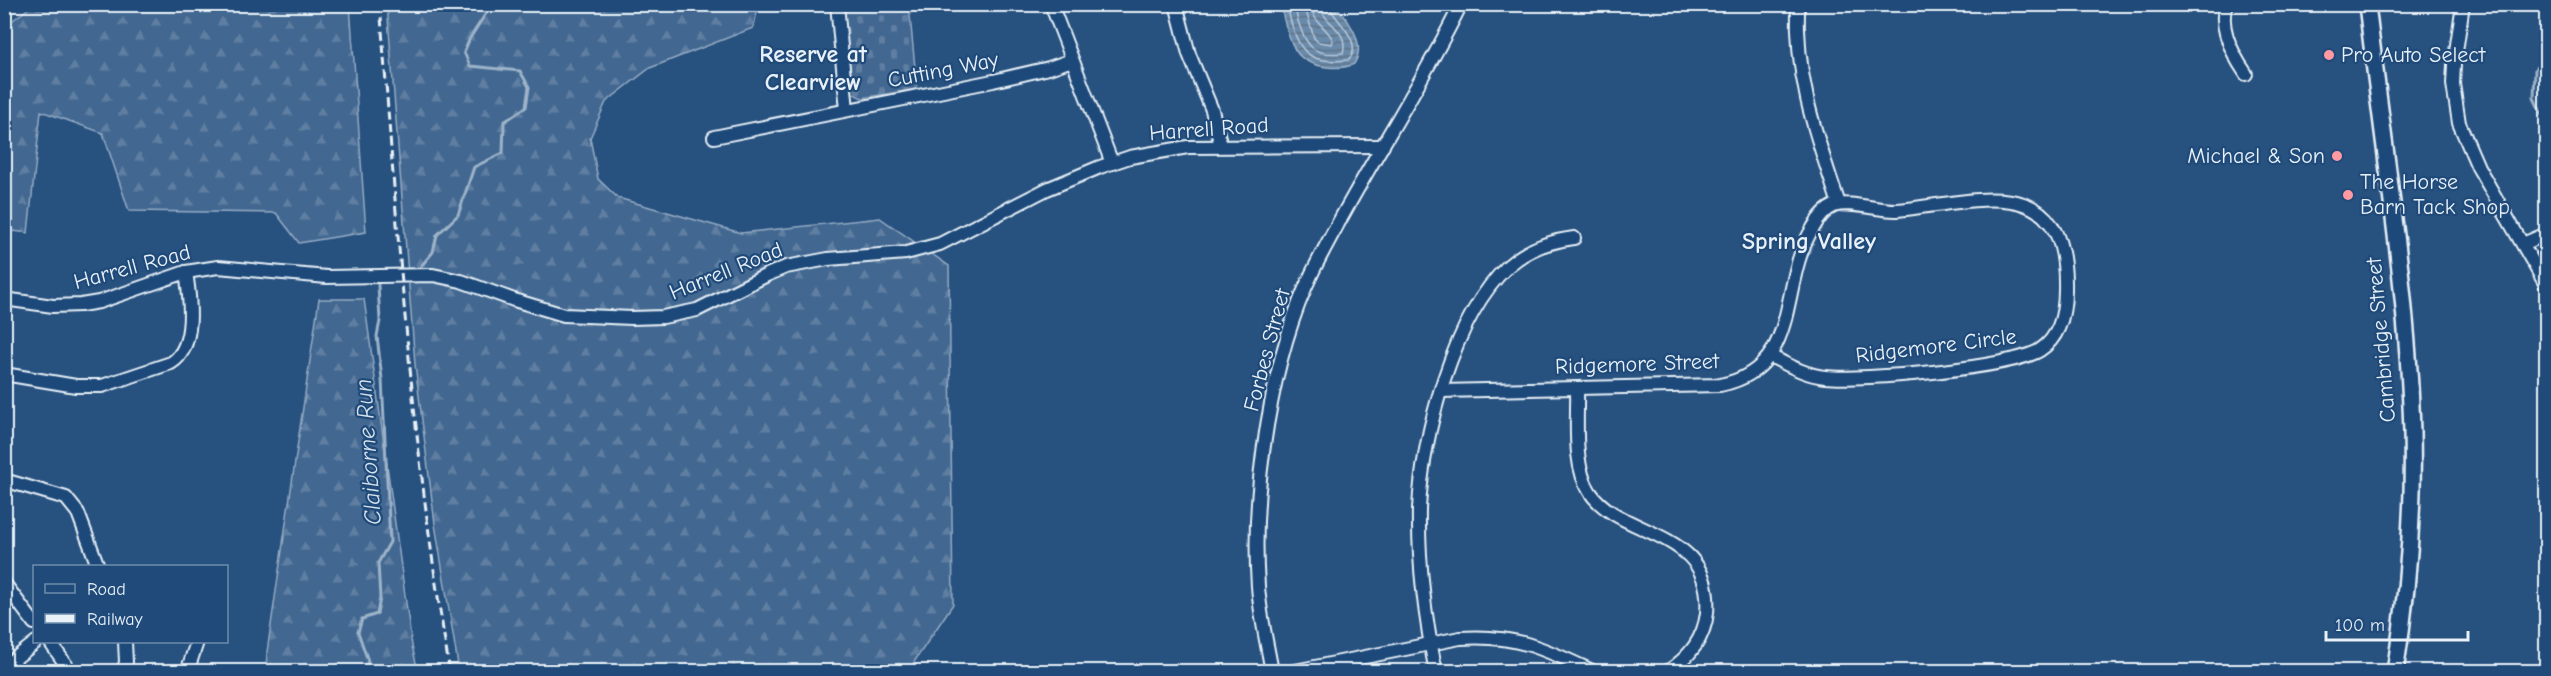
<svg xmlns="http://www.w3.org/2000/svg" width="2551" height="676" font-family="'Comic Neue',sans-serif">
	<style>
		.forest { fill: url(#forest-firs); stroke: #96acc4; stroke-width: 1.5 }
		.cemetery { fill: url(#cemetery-stones); stroke: #96acc4; stroke-width: 1.5 }
		.water { fill: url(#water-rules); stroke: #9db3c9; stroke-width: 1.5 }
		.lines { fill: none; stroke-linecap: round; stroke-linejoin: round }
		.shore { stroke: #b6c8d9; stroke-width: 1.5 }
		.stream { stroke: #9db3c9; stroke-width: 3 }
		.minor-casing { stroke: #e8f1f8; stroke-width: 16 }
		.major-casing { stroke: #e8f1f8; stroke-width: 20 }
		.minor { stroke: #1f4a7a; stroke-width: 12 }
		.major { stroke: #1f4a7a; stroke-width: 15 }
		.rail { stroke: #e8f1f8; stroke-width: 3; stroke-dasharray: 9 4.5; stroke-linecap: butt }
		.poi-dot { fill: #ff9aa2; stroke: #1f4a7a; stroke-width: 2 }
		.labels { text-anchor: middle; dominant-baseline: central; stroke-width: 4.5; stroke-linejoin: round; paint-order: stroke }
		.poi-label { font-size: 22px; fill: #e8f1f8; stroke: #1f4a7a; text-anchor: start }
		.street-label { font-size: 22px; fill: #e8f1f8; stroke: #1f4a7a }
		.neighbourhood-label { font-size: 24px; font-weight: bold; fill: #e8f1f8; stroke: #1f4a7a }
		.water-label { font-size: 24px; font-style: italic; fill: #d5e2ec; stroke: #1f4a7a }
	</style>
	<defs>
		<pattern id="forest-firs" width="22" height="20" patternUnits="userSpaceOnUse" patternTransform="scale(1.5)"><rect width="22" height="20" fill="#436891"/><path d="M5 1l3.5 6h-7zM16 11l3.5 6h-7z" fill="#5e7ea1"/></pattern>
		<pattern id="cemetery-stones" width="16" height="16" patternUnits="userSpaceOnUse" patternTransform="scale(1.5)"><rect width="16" height="16" fill="#436891"/><path d="M2 7V4a2 2 0 0 1 4 0v3zM10 15v-3a2 2 0 0 1 4 0v3z" fill="#5e7ea1"/></pattern>
		<pattern id="water-rules" width="6" height="5" patternUnits="userSpaceOnUse" patternTransform="scale(1.5)"><rect width="6" height="5" fill="#6b8aaa"/><path d="M0 2.5h6" fill="none" stroke="#5e7388"/></pattern>
	</defs>
	<rect width="100%" height="100%" fill="#27517f"/>
	<filter id="ink" filterUnits="userSpaceOnUse"><feTurbulence type="fractalNoise" baseFrequency=".0167" numOctaves="2"/><feDisplacementMap in="SourceGraphic" scale="12" xChannelSelector="R" yChannelSelector="G"/><feConvolveMatrix kernelMatrix="1 2 1 2 8 2 1 2 1" color-interpolation-filters="sRGB"/></filter>
	<g filter="url(#ink)">
		<g class="forest">
			<path d="M 33,5 L 350,5 L 366,232 L 299,243 L 276,213 L 129,211 L 103,133 L 41,111 L 28,233 L 5,230 L 5,26 Z"/>
			<path d="M 387,5 L 759,5 L 753,28 L 650,68 L 606,102 L 590,138 L 598,179 L 618,198 L 741,233 L 880,218 L 949,266 L 953,604 L 908,671 L 459,671 L 435,524 L 415,364 Z"/>
			<path d="M 319,299 L 364,299 L 412,646 L 418,671 L 266,671 L 267,652 Z"/>
		</g>
		<path class="cemetery" d="M 844,5 L 909,5 L 917,89 L 862,98 L 852,93 L 848,83 Z"/>
		<path class="water" d="M 1316,4 L 1339,10 C 1351,23 1366,46 1354,64 C 1346,68 1335,68 1326,67 C 1300,63 1293,52 1286,27 C 1284,20 1281,12 1283,5 Z"/>
		<g class="lines">
			<g class="shore">
				<path d="M 1288,4 C 1288,13 1290,20 1293,28 C 1302,59 1318,63 1348,60 C 1367,42 1329,15 1328,4"/>
				<path d="M 1295,4 C 1295,11 1297,17 1299,24 C 1307,49 1316,56 1343,53 C 1350,29 1321,23 1320,4"/>
				<path d="M 1304,4 L 1314,38 L 1318,42 L 1332,44 L 1333,40 C 1326,26 1312,22 1311,4"/>
			</g>
			<g class="stream">
				<path d="M 2546,58 L 2535,69 L 2534,98 L 2546,123"/>
				<path d="M 422,265 L 433,252 L 437,235 L 458,215 L 474,167 L 503,153 L 504,122 L 526,107 L 529,87 L 520,71 L 470,66 L 464,52 L 470,38 L 492,4"/>
				<path d="M 363,672 L 368,661 L 358,632 L 362,619 L 377,614 L 380,598 L 378,563 L 390,542 L 382,379 L 377,336 L 380,321 L 378,285"/>
			</g>
			<defs>
				<g id="minor">
					<path d="M 837,4 L 847,110"/>
					<path d="M 1051,4 L 1112,163"/>
					<path d="M 1176,4 L 1189,54 L 1212,110 L 1221,146"/>
					<path d="M 1798,4 C 1795,79 1816,135 1839,204"/>
					<path d="M 2226,4 C 2218,28 2233,55 2246,74"/>
					<path d="M 2463,4 L 2454,65 L 2453,84 L 2459,123 L 2478,167 L 2546,285"/>
					<path d="M 714,137 L 993,81 L 1049,68 L 1072,60"/>
					<path d="M 2523,244 L 2546,234"/>
					<path d="M 4,299 L 53,306 L 81,305 L 99,302 L 186,272 L 218,267 L 327,277 L 433,275 L 461,281 L 514,300 L 564,315 L 632,318 L 663,317 L 697,310 L 767,275 L 786,267 L 828,259 L 906,253 L 940,244 L 1047,189 L 1100,167 L 1130,157 L 1188,147 L 1383,146"/>
					<path d="M 4,374 L 76,386 L 102,386 L 171,363 C 197,347 190,298 186,272"/>
					<path d="M 1577,388 C 1578,418 1572,466 1590,492 C 1621,539 1714,527 1707,613 C 1704,639 1689,658 1667,672"/>
					<path d="M 1441,391 L 1720,385 C 1804,368 1777,284 1813,228 C 1818,219 1824,210 1834,206 C 1849,200 1878,211 1897,210 C 1978,202 2068,168 2065,290 C 2065,313 2060,337 2040,350 C 2012,368 1860,381 1825,377 C 1805,375 1788,365 1770,356"/>
					<path d="M 4,480 L 66,498 L 78,513 L 98,566"/>
					<path d="M 4,583 L 34,623"/>
					<path d="M 50,642 L 71,672"/>
					<path d="M 4,667 L 36,642"/>
					<path d="M 123,672 L 126,662 L 125,642"/>
					<path d="M 187,672 L 197,642"/>
					<path d="M 1272,672 C 1267,643 1260,615 1258,586 C 1251,492 1271,356 1313,271 C 1358,180 1416,96 1461,4"/>
					<path d="M 1290,672 L 1460,638 C 1516,634 1545,649 1594,672"/>
					<path d="M 1436,672 C 1425,618 1418,564 1419,509 C 1422,436 1453,317 1508,266 C 1526,250 1550,241 1574,238"/>
				</g>
				<path id="major" d="M 2367,4 C 2383,146 2408,290 2412,432 C 2414,512 2408,592 2395,672"/>
			</defs>
			<use href="#minor" class="minor-casing"/>
			<use href="#major" class="major-casing"/>
			<use href="#minor" class="minor"/>
			<use href="#major" class="major"/>
			<path class="rail" d="M 380,4 C 397,227 412,451 450,672"/>
		</g>
	</g>
	<g class="poi-dot">
		<circle cx="2329" cy="55" r="6"/>
		<circle cx="2337" cy="156" r="6"/>
		<circle cx="2348" cy="195" r="6"/>
	</g>
	<g class="labels">
		<g class="poi-label">
			<text x="2341" y="55">Pro Auto Select</text>
			<text x="2325" y="156" text-anchor="end">Michael &amp; Son</text>
			<text x="2360" y="182">The Horse<tspan x="2360" dy="25">Barn Tack Shop</tspan></text>
		</g>
		<g class="street-label">
			<text transform="translate(943 70) rotate(-11)">Cutting Way</text>
			<text transform="translate(1209 129) rotate(-4)">Harrell Road</text>
			<text transform="translate(132 267) rotate(-15)">Harrell Road</text>
			<text transform="translate(726 271) rotate(-22)">Harrell Road</text>
			<text transform="translate(2381 340) rotate(-95)">Cambridge Street</text>
			<text transform="translate(1936 346) rotate(-7)">Ridgemore Circle</text>
			<text transform="translate(1267 350) rotate(-75)">Forbes Street</text>
			<text transform="translate(1637 364) rotate(-2)">Ridgemore Street</text>
		</g>
		<g class="neighbourhood-label">
			<text x="813" y="54">Reserve at<tspan x="813" dy="28">Clearview</tspan></text>
			<text x="1809" y="241">Spring Valley</text>
		</g>
		<g class="water-label">
			<text transform="translate(368 452) rotate(-94)">Claiborne Run</text>
		</g>
	</g>
	<rect width="2551" height="676" fill="none" stroke="#1f4a7a" stroke-width="24"/>
	<rect x="12" y="12" width="2527" height="652" fill="none" stroke="#e8f1f8" stroke-width="2" filter="url(#ink)"/>
	<rect x="33" y="565" width="195" height="78" fill="#1f4a7a" stroke="#6f8dac" stroke-width="1.5"/>
	<rect x="45" y="584" width="30" height="9" fill="#1f4a7a" stroke="#6f8dac" stroke-width="1.5"/>
	<text x="87" y="595" font-size="18" fill="#e8f1f8">Road</text>
	<rect x="45" y="614" width="30" height="9" fill="#e8f1f8" stroke="#6f8dac" stroke-width="1.5"/>
	<text x="87" y="625" font-size="18" fill="#e8f1f8">Railway</text>
	<path d="M2326 631v9h142v-9" fill="none" stroke="#e8f1f8" stroke-width="3"/>
	<text x="2335" y="631" font-size="18" fill="#e8f1f8" stroke="#1f4a7a" stroke-width="4.5" paint-order="stroke">100 m</text>
</svg>
